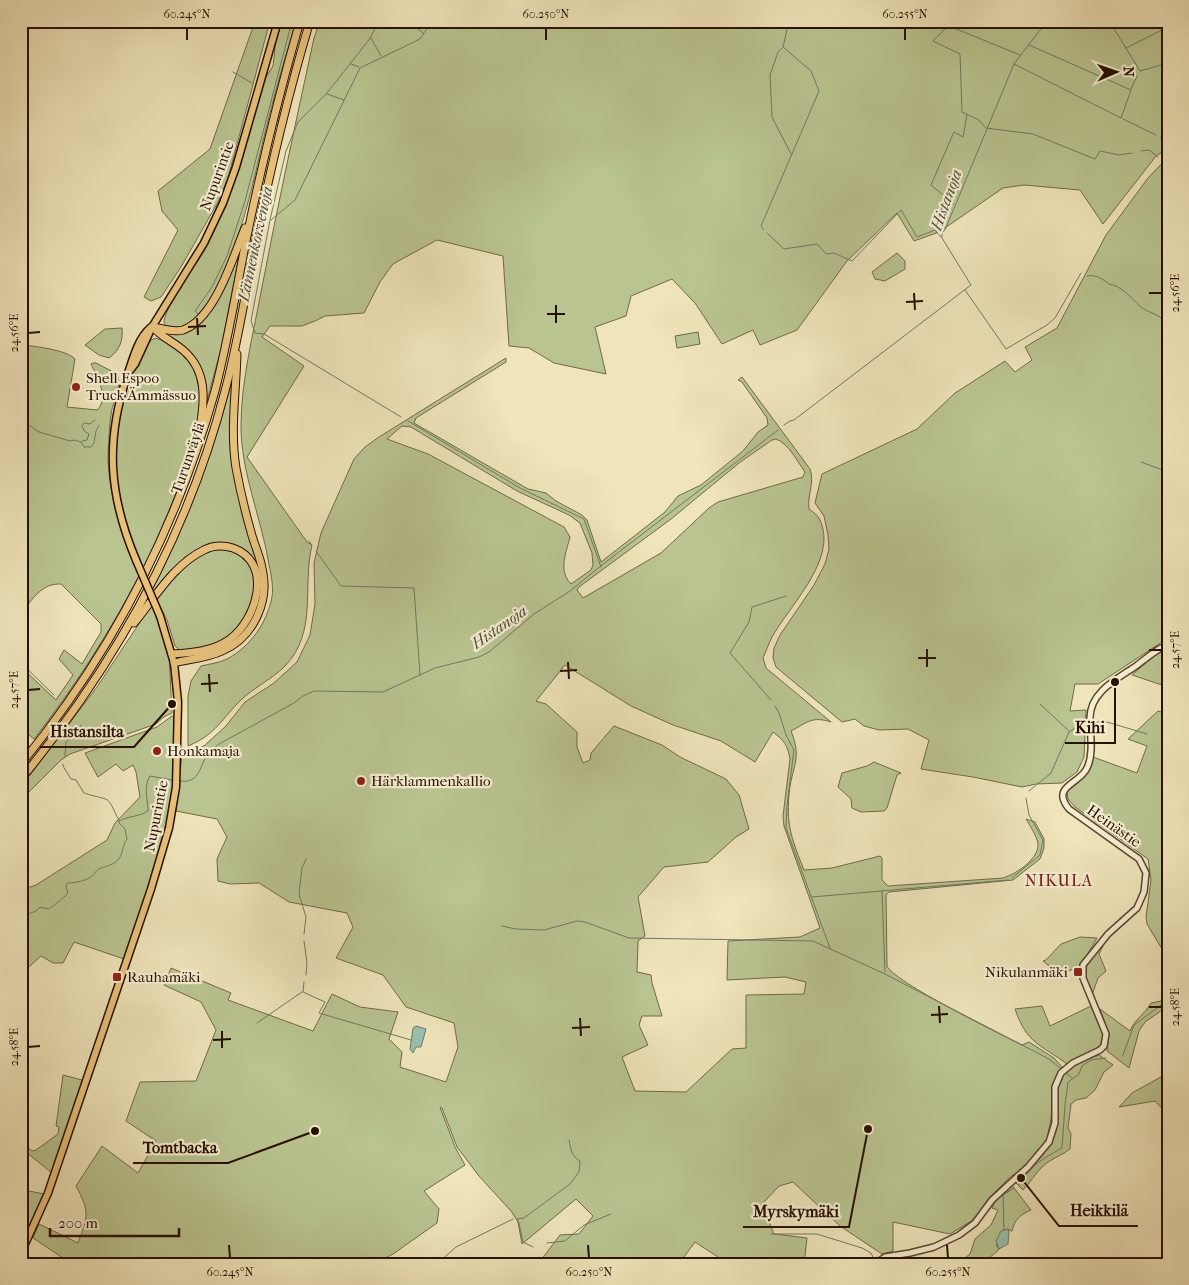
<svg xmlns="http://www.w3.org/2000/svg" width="1189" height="1285" font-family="'IM FELL French Canon',serif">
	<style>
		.green { fill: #b9c490; stroke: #706a48; fill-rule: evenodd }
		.water { fill: #9abfad; stroke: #6c7968 }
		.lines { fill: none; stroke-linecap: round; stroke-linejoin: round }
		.stream { stroke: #6c7968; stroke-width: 1 }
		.minor-casing { stroke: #5a452e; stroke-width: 8 }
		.major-casing { stroke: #281000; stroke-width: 9 }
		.highway-casing { stroke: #281000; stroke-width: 9 }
		.minor { stroke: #f5edd2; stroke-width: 5 }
		.major { stroke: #e8c27d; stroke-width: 6 }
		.highway { stroke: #e8c27d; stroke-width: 7 }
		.major-bridge-casing { stroke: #281000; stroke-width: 9; stroke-linecap: butt }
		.major-bridge { stroke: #e8c27d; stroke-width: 6 }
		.ticks { fill: none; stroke: #281000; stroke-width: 2 }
		.poi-dot { fill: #8f2418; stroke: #f5edd2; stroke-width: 2 }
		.labels { text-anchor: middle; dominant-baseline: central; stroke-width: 4.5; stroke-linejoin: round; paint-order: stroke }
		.street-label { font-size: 15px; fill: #281000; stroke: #f5edd2 }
		.poi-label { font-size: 15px; fill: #281000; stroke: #f5edd2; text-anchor: start }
		.water-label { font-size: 16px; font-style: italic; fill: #504d3d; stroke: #f5edd2 }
		.neighbourhood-label { font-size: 16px; letter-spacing: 1px; fill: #7a1f14; stroke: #f5edd2 }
		.leader { fill: none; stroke: #281000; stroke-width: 2 }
		.callout-dot { fill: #281000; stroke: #f5edd2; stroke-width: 2 }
		.callout-label { font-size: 16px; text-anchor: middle; font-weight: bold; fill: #281000; stroke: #f5edd2; stroke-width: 4.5; stroke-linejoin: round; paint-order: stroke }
		.neatline { fill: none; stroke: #281000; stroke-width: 2 }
		.ticks-label { font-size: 12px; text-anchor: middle; fill: #281000 }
	</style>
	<rect width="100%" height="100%" fill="#efe4ba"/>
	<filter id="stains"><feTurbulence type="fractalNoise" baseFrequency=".004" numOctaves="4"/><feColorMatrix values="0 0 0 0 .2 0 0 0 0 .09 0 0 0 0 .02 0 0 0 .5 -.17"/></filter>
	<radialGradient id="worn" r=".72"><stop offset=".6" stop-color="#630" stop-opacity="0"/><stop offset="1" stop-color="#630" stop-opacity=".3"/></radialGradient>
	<g class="green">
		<path d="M 240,21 L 270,21 L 228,178 L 218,202 L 181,267 L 161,297 L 151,301 L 144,297 L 178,230 L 162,211 L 158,191 L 210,149 L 253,27 Z"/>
		<path d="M 281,21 L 296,21 C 288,49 279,77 272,105 C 255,168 246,233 215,290 C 210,301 203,314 193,321 C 185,327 178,328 168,328 L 164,323 C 163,310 195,266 203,253 C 232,200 246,140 263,82 L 273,66 L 276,38 Z"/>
		<path d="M 320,21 L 1069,21 L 1087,26 L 1096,21 L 1168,21 L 1168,148 L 1156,156 L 1103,224 L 1080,190 L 1024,185 L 1003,188 L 939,232 L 914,241 L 897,213 L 847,261 L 797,330 L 760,345 L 753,330 L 722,344 L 695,303 L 672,279 L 631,296 L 626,316 L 595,327 L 606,374 L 554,363 L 529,348 L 509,346 L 503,256 L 437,240 L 393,264 L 380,282 L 364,313 L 325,316 L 315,321 L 302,326 L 270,326 L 262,337 L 304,366 L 247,457 L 307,542 L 312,545 C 302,586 318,632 285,666 C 272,679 255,687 242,699 C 221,719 217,734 188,746 L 188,696 L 191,681 L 201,666 C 209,664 219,663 227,659 C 250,647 267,623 272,597 C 274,585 270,571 268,559 C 260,515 241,471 241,426 C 241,380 254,331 262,287 C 278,204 296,121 314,38 Z"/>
		<path d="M 1168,157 L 1168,622 L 1165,640 L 1098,684 L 1075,684 L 1070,711 L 1086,710 L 1084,757 L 1077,772 L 1062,783 L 1036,784 L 1022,787 L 973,777 L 921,769 L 929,740 L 908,729 L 879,730 L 864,726 L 855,719 L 842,722 L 776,667 L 773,658 L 774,648 L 780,635 L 814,585 L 825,564 L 829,549 L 828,535 L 824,516 L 815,503 L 822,474 L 917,429 L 955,393 L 1005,361 L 1015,372 L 1032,360 L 1025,347 L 1057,328 L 1106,235 L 1148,178 Z"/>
		<path d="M 240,250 L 221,349 L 206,404 C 206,393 206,382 202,372 C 196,357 172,342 160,331 L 169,333 L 201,320 Z"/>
		<path d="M 897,253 L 905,261 L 905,269 L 885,281 L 875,279 L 872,272 Z"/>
		<path d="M 122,328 C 123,341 120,350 109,358 L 99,355 L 85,345 L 105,329 Z"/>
		<path d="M 698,332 L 700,344 L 677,348 L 675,336 Z"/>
		<path d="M 155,338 C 163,340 168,344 175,348 C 183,353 189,358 194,366 C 220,410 162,524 144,569 C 114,501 103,435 136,366 C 141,356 144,343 155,338 Z"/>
		<path d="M 21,345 C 34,346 67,350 75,359 L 67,407 L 97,410 C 110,398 97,377 91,364 L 93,363 L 96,363 L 117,374 C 123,387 112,402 111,415 C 109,427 109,441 108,453 C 108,496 123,537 139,576 C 109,633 74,688 34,739 L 29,735 L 21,734 L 21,667 L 56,700 L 73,675 L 59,659 L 64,650 L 82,664 L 101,632 L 101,624 L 61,584 C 42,583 32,599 21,614 Z"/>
		<path d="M 506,358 L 506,362 L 416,418 L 414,423 L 528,489 L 546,493 L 556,501 L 582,515 L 587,520 L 601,562 L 665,512 L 678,496 L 701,485 L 743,451 L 758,432 L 768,425 L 767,418 L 742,382 L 738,380 L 742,377 L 810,469 C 815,483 807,495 809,509 C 813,512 818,515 820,520 C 838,559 790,605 772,637 C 769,643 766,651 763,658 L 766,668 L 831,722 C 812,716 808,722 791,731 C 803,760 791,767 789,795 C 786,827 793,842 804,870 L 832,868 L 880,856 L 882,858 L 882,880 L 888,886 L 1003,878 C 1016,874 1039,859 1038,844 C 1037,836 1030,826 1026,819 L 1035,822 L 1044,839 L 1044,848 L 1040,859 L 1013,880 L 889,892 L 886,895 L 887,966 C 894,982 1000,1034 1022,1045 L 1029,1042 L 1054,1058 L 1062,1067 L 1053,1083 L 1051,1119 L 1047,1139 L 1027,1165 L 1009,1178 L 991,1196 L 973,1220 L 950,1234 L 893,1222 L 893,1251 L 882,1254 L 840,1226 L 793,1182 L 779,1186 L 762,1204 L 774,1234 L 807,1238 L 804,1264 L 714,1264 L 718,1257 L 695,1242 L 681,1261 L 670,1261 L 670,1264 L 538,1264 L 560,1235 L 579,1234 L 593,1216 L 576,1199 L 522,1244 L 518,1222 L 511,1211 L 479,1176 L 457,1147 L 442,1108 L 440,1107 L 455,1147 L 465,1165 L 424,1191 L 439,1209 L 437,1223 L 393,1254 L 374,1264 L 72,1264 L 33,1238 L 39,1224 L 78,1243 C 88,1216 90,1212 76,1186 L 102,1146 L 138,1173 L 156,1141 L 126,1121 L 140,1082 L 196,1081 L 216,1030 L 201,1002 L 164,985 L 171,968 L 231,993 L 228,1000 L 313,1031 L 332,994 L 360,1007 L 398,1012 L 389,1039 L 402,1052 L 400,1067 L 446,1082 L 458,1047 L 454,1023 L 406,1007 L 383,975 L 336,958 L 353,927 L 347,913 L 289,902 L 259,883 L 230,884 L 218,881 L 217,859 L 227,837 L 217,819 L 176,811 L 182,755 L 204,746 L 226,726 L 245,702 L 274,683 L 297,662 L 310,635 L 315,604 L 314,563 L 321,533 L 354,459 L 365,447 L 379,437 ZM 402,426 L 411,427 L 517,491 L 569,515 L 580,523 L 592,553 L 593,565 L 591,570 L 571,584 C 558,571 566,553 570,537 L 564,527 L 428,454 L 387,439 ZM 776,439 C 789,444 797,461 805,472 L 803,477 L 718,502 L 709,508 L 661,553 L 583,598 L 577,590 L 579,587 L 671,519 L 739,463 L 772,440 ZM 565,665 L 631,706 L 673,725 L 721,741 L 755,762 L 773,732 C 784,740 788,746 790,759 L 783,816 L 784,826 L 820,928 L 800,937 L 728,941 L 727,980 L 785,977 L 806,982 L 804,994 L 746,995 L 746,1048 L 732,1049 L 686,1092 L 635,1091 L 622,1057 L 648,1045 L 639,1025 L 642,1016 L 662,1016 L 652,983 L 651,975 L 637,972 L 638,941 L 645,936 L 638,897 L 664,867 L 708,862 L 736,837 L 749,829 L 739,795 L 726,779 L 680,757 L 662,745 L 614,726 L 591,753 L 590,760 L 583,763 L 577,747 L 577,732 L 546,704 L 536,701 Z"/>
		<path d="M 233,376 L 233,458 L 260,565 L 262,595 L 253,620 L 237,640 L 213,652 L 179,659 L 181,656 L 203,653 L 246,625 L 259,576 L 237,547 L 203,548 L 144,605 C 182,532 212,457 233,376 Z"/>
		<path d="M 216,548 C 274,552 261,618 223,641 C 211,648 195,648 181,651 L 175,646 L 167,620 L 156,598 L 175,576 L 192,559 Z"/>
		<path d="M 152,604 L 161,626 L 169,654 L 172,713 L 164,717 L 156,724 L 70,754 L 61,760 L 21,800 L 21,787 L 97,687 Z"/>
		<path d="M 1168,649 L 1168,687 L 1132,675 L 1155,655 Z"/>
		<path d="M 1158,711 L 1167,714 L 1168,713 L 1168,959 L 1147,924 L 1146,917 L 1151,880 L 1148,859 L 1075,807 L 1068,799 L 1067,791 C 1080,782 1091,774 1093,757 L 1137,773 L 1147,746 L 1128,739 Z"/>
		<path d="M 172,716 L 175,717 C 175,741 176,766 173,790 C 165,845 143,906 124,959 L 74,942 L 63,963 L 53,963 L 41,956 L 21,974 L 21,890 L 36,885 L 107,840 L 115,823 L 140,797 L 136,772 L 133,765 L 123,771 L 116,764 L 98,777 L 85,753 L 157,727 Z"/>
		<path d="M 874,762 L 901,773 L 897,775 L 887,808 L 884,811 L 861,812 L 852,808 L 851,799 L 838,787 L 842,773 L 867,766 Z"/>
		<path d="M 1080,937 L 1097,938 L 1080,967 L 1059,974 L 1043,961 L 1046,960 L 1061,944 Z"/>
		<path d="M 1103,946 L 1099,954 L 1106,971 L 1098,978 L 1092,995 C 1081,968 1084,967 1103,946 Z"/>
		<path d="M 1168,996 L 1168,1006 L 1145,1022 L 1139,1031 L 1129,1068 L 1107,1051 L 1109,1034 L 1100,1009 L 1130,1031 C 1135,1019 1144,1015 1151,1003 L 1161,1001 Z"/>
		<path d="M 1042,1006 L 1050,1026 L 1091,1006 L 1102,1030 L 1104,1041 L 1098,1048 L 1067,1064 C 1040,1044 1027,1044 1015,1009 Z"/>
		<path d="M 1099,1055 L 1113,1065 L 1104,1072 L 1095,1090 L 1086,1098 L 1076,1100 L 1071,1104 L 1068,1128 L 1071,1134 L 1070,1149 C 1061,1156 1050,1159 1042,1167 C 1035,1174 1030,1183 1023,1190 L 1015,1182 C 1030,1168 1048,1154 1055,1134 C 1062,1114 1050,1085 1067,1070 C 1076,1063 1089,1059 1099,1055 Z"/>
		<path d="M 1168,1073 L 1168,1115 L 1155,1101 L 1119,1107 L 1132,1093 Z"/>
		<path d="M 63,1075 L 82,1080 L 83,1084 L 52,1173 L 21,1148 L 21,1141 L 32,1151 L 36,1150 L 58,1134 L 59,1127 L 56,1126 Z"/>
		<path d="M 1011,1184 L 1031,1210 C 1020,1215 1015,1219 1012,1231 L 1007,1229 L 996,1245 L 999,1249 C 995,1255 987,1257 984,1264 L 957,1264 L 970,1254 L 975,1239 L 991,1225 L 998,1210 L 992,1208 L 995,1201 Z"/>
		<path d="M 24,1190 L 44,1194 L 21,1245 L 21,1195 Z"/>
	</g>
	<g class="water">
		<path d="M 416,1026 L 426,1029 L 421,1047 L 416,1047 L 413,1053 L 410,1049 L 413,1028 Z"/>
		<path d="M 1007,1229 L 1009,1231 L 1008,1244 L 999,1249 L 996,1241 L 1001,1231 Z"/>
	</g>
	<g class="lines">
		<g class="stream">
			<path d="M 378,21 L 371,37 L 350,64 L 326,94 L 298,122 L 286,151 L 270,220 L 251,321 L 255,333 L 264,334 L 401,417"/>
			<path d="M 409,21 L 424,34"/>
			<path d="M 953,21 L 933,41 L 960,54 L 962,112 L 979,120 L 986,128 L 1033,134 L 1095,159 L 1100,151 L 1119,155 L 1132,153"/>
			<path d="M 1063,21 L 1083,26 L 1093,21"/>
			<path d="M 949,26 L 1020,55"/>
			<path d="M 1113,27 L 1140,71 L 1168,63"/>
			<path d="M 371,38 L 381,56"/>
			<path d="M 782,48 L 778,52 L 770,75 L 772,117 L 791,154"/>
			<path d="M 1126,48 L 1168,27"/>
			<path d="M 351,64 L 359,67"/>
			<path d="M 1014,64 L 1121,118 L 1131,90 L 1029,45"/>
			<path d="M 233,72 L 252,83"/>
			<path d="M 1131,89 L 1137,76"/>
			<path d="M 327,94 L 344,100"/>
			<path d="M 1123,119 L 1156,135"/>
			<path d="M 1160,138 L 1168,137"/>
			<path d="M 1141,151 L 1149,150 L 1158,157"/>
			<path d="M 954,204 L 931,185 L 954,132 L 963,137 L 967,115"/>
			<path d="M 271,220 L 295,200 L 360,68 L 420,39 L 432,21"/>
			<path d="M 764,230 L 761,226 L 819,91 L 811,71 L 783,47 L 789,21"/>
			<path d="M 767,233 L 784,249 L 817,244 L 826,254 L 834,253 L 852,261 L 901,210 L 917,237 L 935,230 L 942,238 L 971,285 L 794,420 L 790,421 L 784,425"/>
			<path d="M 942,237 L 942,233 L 945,230 L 1014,64 L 1047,21"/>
			<path d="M 1087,276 C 1095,274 1103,279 1109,284 C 1122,286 1131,298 1141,307 C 1148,313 1158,313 1164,321 C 1163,334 1159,347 1168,357"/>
			<path d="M 965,290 L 1006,349 L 1047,325 L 1055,318 L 1081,273"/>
			<path d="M 198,314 L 195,311 L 212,287 L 227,256 L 245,201 L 292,21"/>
			<path d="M 1167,401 L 1168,396"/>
			<path d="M 21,420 L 39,432 L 70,441 L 75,440 L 81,442 L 84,447 L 91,447 L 94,443 L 96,431 L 99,425"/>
			<path d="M 408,421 L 520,488 L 584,519 L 601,567"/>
			<path d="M 82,441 L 87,440 L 89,434 L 84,431 L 82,426 L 84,423 L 90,424 L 95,420"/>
			<path d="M 1141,462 L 1168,472"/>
			<path d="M 309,541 L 311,544"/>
			<path d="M 316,551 L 341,586 L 414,588 L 420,675"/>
			<path d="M 21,663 L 54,695"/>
			<path d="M 771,700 L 730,653 L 749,622 L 752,607 L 786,596"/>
			<path d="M 1040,704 L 1069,731"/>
			<path d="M 775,706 L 779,713 L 786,735 L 794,750 L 787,805 L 786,828 L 830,948"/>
			<path d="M 1094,722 L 1107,722 L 1147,734"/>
			<path d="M 65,756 L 66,742 L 80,729 L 81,725"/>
			<path d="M 63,764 L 63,766 L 71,779 L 76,780 L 84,793 C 112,802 106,793 119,821"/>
			<path d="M 180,781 C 201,784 199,765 209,752 C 212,749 216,747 219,744 L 294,703 L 303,696 L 314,691 L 383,692 L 435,668 L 479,657 L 489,652 L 534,614 L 570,591 L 602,565 L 778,430"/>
			<path d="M 1029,791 L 1051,773 L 1069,732 L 1084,722 L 1086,722"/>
			<path d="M 1012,878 L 1040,855 L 1043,840 L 1029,815 L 1026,798"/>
			<path d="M 882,891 L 885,972"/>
			<path d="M 812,897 L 1008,880"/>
			<path d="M 21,909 L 27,913"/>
			<path d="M 21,926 L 28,914 L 36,911 L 40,907 L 49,909 C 52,907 67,895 68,893 L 66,887 L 67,883 C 75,883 86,881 92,876 C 95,873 97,869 101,868 C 107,866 113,865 118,860 C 123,855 122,845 127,839 L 125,829 L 119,823 L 119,821 C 128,816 139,817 148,811 C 148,799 143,787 150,776 L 172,780"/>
			<path d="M 502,926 L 516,929 L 544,930 L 577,921 L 585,922 L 629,938 L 813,941 L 885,974 L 1049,1059 L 1060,1068"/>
			<path d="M 304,934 L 306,917 L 299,894 L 302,868 L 306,859"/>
			<path d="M 304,941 L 307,963 L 306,975"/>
			<path d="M 304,982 L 303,992 L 325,1002 L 319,1013 L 411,1040"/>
			<path d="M 257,1023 L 302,992"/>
			<path d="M 1123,1055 L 1134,1025 L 1168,1000"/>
			<path d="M 1066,1073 L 1072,1078"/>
			<path d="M 1019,1185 C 1032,1164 1041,1160 1062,1148 L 1065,1105 L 1068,1082 L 1079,1074 L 1082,1066 L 1091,1060 L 1106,1058"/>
			<path d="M 1004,1230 L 1003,1195 L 1014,1188"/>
			<path d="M 771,1234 L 817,1234 L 862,1248 L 871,1253 L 874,1259"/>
			<path d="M 547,1243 L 565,1241 L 584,1225 L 611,1214"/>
			<path d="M 533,1247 L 523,1242 L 519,1223 L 517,1219 L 524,1218 L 570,1184 L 579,1172 L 580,1161 C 571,1156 571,1149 569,1140"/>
			<path d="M 437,1264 L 456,1247 L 513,1219"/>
		</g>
		<defs>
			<path id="minor" d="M 875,1264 L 885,1257 L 910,1253 L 934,1247 L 959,1235 L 975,1223 L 992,1200 L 1028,1167 L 1049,1142 L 1055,1123 L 1055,1087 L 1061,1073 L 1073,1063 L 1100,1050 L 1104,1046 L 1106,1034 L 1083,978 L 1083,965 L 1108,934 L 1137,908 L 1144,892 L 1146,873 L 1139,859 L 1069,809 C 1050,786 1080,784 1087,768 C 1094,754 1090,733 1090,718 C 1090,692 1117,679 1136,666 C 1144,660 1152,653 1161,648 L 1168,646"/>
			<g id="major">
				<path d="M 128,373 L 135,364 L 152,327 L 204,243 L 223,203 L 236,167 L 278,21"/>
				<path d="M 136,560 C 109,496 105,442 127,376 C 133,359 137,340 150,328"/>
				<path d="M 21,1253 L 48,1193 L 151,889 L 169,828 L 176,787 L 178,702 L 174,663 L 160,616"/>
			</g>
			<g id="highway">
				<path d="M 152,327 C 163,328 172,333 183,330 C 215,319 233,257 245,228"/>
				<path d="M 153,327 C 161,337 174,342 184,351 C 207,371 205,400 200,427"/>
				<path d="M 134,623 C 154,599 174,564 204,550 C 214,545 223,545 233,548 C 274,563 257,619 230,639 C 214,651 192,653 172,654"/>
				<path d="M 174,663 C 190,659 207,658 222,651 C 254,637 270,601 262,568 C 260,556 254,544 251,532 C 245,511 240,490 236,468 C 230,431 236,392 237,354"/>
				<path d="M 21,764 C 111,654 177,527 215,391 C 228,341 236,291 246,241 C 261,167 279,94 300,21"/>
				<path d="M 21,779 C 115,665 188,534 225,391 C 238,343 245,294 255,245 C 270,170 288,95 310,21"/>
			</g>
		</defs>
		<use href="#minor" class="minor-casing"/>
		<use href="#major" class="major-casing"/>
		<use href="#highway" class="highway-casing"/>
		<use href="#minor" class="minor"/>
		<use href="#major" class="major"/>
		<use href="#highway" class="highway"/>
		<defs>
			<path id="major-bridge" d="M 136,560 L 160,616"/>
		</defs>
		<use href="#major-bridge" class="major-bridge-casing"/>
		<use href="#major-bridge" class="major-bridge"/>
	</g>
	<path class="ticks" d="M 187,28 L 187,40M 546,28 L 546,40M 905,28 L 905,40M 914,293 L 915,310M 1149,293 L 1162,293M 906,302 L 923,301M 556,305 L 556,323M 547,314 L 565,314M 197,318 L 198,335M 188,327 L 206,326M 28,333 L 40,332M 927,649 L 927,667M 1149,650 L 1162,650M 918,658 L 936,658M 568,662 L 569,679M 560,671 L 577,670M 209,674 L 210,692M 201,684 L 218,683M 28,690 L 40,689M 939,1006 L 940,1023M 1149,1007 L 1162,1007M 931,1015 L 948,1014M 580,1018 L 581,1036M 572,1028 L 590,1027M 222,1031 L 222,1048M 213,1040 L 231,1039M 28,1047 L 40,1046M 229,1245 L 230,1258M 588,1245 L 589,1258M 947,1245 L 948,1258"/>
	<g class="poi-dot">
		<circle cx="76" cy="387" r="5"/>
		<circle cx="157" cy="751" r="5"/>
		<circle cx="361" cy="781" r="5"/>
		<rect x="1073" y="967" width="10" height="10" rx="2.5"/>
		<rect x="112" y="972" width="10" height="10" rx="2.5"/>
	</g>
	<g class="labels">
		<g class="street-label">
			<text transform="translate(217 176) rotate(-70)">Nupurintie</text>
			<text transform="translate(188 458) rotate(-71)">Turunväylä</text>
			<text transform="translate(156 816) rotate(-79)">Nupurintie</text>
			<text transform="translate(1114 826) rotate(35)">Heinästie</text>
		</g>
		<g class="poi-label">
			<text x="86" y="378">Shell Espoo<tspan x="86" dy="17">Truck Ämmässuo</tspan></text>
			<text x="167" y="751">Honkamaja</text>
			<text x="371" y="781">Härklammenkallio</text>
			<text x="1068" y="972" text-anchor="end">Nikulanmäki</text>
			<text x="127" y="977">Rauhamäki</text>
		</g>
		<g class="water-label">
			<text transform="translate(946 200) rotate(-70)">Histanoja</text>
			<text transform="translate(255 244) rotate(-78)">Lännenkorvenoja</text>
			<text transform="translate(499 627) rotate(-35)">Histanoja</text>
		</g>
		<g class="neighbourhood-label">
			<text x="1059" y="880">NIKULA</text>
		</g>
	</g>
	<path class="leader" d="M1115 682L1115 743H1065M172 704L134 747H40M315 1131L228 1163H133M1021 1178L1059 1226H1138M868 1129L849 1227H743"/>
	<g class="callout-dot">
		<circle cx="1115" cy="682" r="5"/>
		<circle cx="172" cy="704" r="5"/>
		<circle cx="315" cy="1131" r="5"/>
		<circle cx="1021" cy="1178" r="5"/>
		<circle cx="868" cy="1129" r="5"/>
	</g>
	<g class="callout-label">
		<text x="1090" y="733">Kihi</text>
		<text x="87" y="737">Histansilta</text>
		<text x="180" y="1153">Tomtbacka</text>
		<text x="1099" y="1216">Heikkilä</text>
		<text x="796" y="1217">Myrskymäki</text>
	</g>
	<rect width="1189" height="1285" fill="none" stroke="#efe4ba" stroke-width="55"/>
	<g transform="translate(1116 72) rotate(88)" stroke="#f5edd2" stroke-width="4" paint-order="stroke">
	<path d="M0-4L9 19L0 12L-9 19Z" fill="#281000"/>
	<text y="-8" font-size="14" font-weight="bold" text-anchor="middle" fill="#281000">N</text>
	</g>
	<path d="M50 1228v8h129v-8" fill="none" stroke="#281000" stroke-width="2.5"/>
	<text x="58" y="1228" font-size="15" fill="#281000" stroke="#f5edd2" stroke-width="4" paint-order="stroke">200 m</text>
	<rect x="28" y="28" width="1134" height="1230" class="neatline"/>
	<g class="ticks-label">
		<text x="187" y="18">60.245°N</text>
		<text x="546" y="18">60.250°N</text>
		<text x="905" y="18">60.255°N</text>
		<text transform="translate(1175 293) rotate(-90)" y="4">24.56°E</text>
		<text transform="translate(14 333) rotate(-90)" y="4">24.56°E</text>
		<text transform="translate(1175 650) rotate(-90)" y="4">24.57°E</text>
		<text transform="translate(14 690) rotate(-90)" y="4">24.57°E</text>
		<text transform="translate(1175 1007) rotate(-90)" y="4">24.58°E</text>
		<text transform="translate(14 1047) rotate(-90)" y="4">24.58°E</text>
		<text x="230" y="1276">60.245°N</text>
		<text x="589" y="1276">60.250°N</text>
		<text x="948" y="1276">60.255°N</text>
	</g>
	<rect width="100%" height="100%" filter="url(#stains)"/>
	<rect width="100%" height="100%" fill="url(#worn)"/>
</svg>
